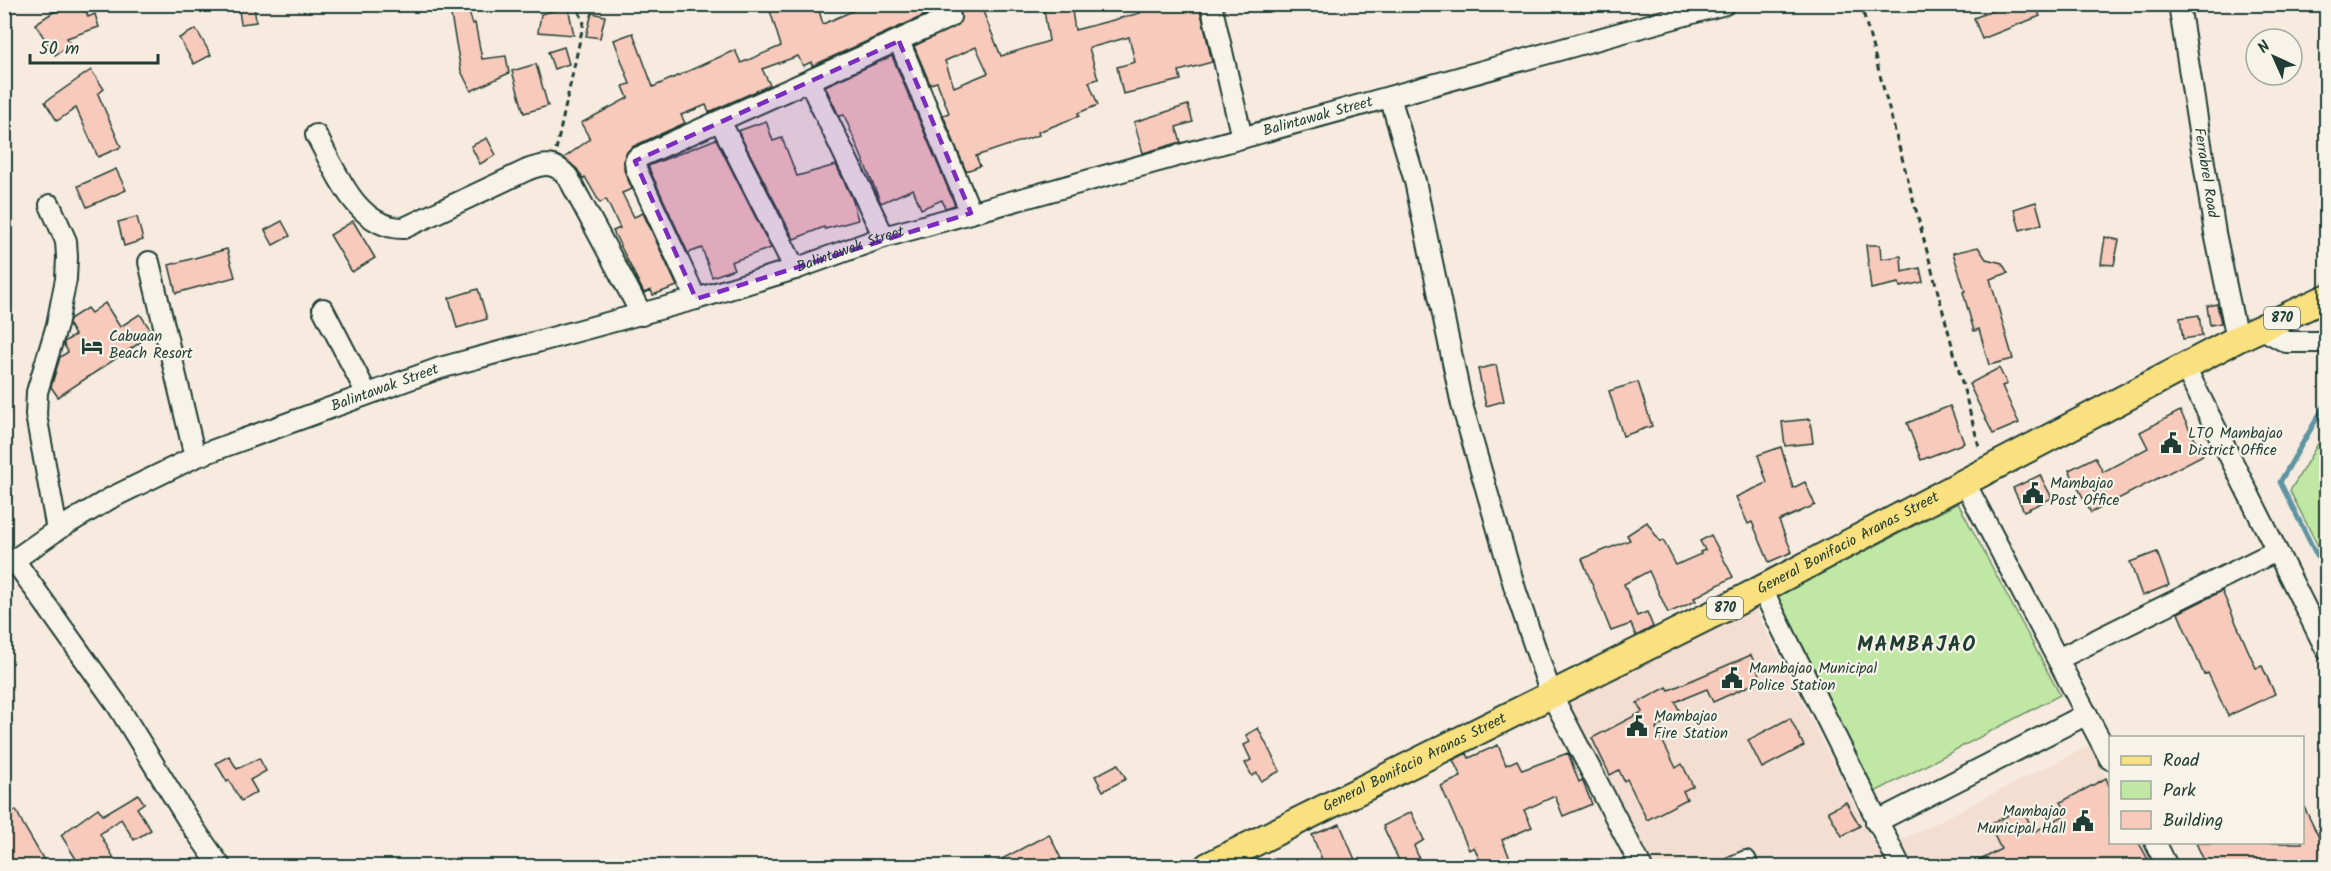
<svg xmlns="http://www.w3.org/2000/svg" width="2331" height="871" font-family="Kalam,sans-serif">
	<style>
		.built { fill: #f3ded1 }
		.green { fill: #c0e8a4; stroke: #70926c; stroke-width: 1.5 }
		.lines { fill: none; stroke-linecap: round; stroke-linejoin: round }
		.stream { stroke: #5f95a2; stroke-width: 5 }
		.building { fill: #f8cabb; stroke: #1f3d34; stroke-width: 1.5; fill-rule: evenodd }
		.minor-casing { stroke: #1f3d34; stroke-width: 24 }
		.major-casing { stroke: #1f3d34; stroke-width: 30 }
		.path { stroke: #1f3d34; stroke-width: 3; stroke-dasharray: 6 4.5; stroke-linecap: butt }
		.minor { stroke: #f7f3e8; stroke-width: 20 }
		.major { stroke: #fae180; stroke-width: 26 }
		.marked { fill: #7b2cbf; fill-opacity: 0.2; stroke: #7b2cbf; stroke-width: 4.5; stroke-dasharray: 12 8; stroke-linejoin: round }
		.labels { text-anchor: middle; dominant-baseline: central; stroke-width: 4.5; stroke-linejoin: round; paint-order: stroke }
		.shield { fill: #f7f3e8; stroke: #60746a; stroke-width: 1.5 }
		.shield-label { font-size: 14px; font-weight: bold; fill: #1f3d34 }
		.street-label { font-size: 15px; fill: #1f3d34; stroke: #f7f3e8 }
		.poi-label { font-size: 15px; fill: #1f3d34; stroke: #f7f3e8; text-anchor: start }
		.district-label { font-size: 21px; font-weight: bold; letter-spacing: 1.5px; fill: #1f3d34; stroke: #f7f3e8 }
	</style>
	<rect width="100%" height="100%" fill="#f7ebdf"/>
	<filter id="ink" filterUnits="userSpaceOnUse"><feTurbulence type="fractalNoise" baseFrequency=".0167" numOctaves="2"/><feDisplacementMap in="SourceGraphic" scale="12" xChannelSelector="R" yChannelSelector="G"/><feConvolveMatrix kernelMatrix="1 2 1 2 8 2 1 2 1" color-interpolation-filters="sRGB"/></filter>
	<g filter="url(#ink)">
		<path class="built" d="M 1754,607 L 1878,852 L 2090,745 L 2110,784 L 2110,842 L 2141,843 L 2154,866 L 1653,866 L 1566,701 Z"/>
		<g class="green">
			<path d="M 2326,430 L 2326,562 L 2290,491 Z"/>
			<path d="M 1958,503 L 2060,695 L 1875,792 L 1778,596 Z"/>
		</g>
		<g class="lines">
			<path class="stream" d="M 2326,403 L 2280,482 L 2326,574"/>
		</g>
		<g class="building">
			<path d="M 78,4 L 84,4 L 88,17 L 95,14 L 99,27 L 67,38 L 71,45 L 55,55 L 35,24 L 52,13 Z"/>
			<path d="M 238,4 L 254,4 L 256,22 L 241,24 Z"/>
			<path d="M 449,4 L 466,4 L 473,24 L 475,23 L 482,59 L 506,56 L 509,73 L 471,91 L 461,71 Z"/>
			<path d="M 768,4 L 817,4 L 823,24 L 857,9 L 855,4 L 980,4 L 1001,56 L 1049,41 L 1043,4 L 1071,4 L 1075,30 L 1140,13 L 1138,9 L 1152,4 L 1199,4 L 1212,62 L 1179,71 L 1181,80 L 1123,94 L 1117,67 L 1135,62 L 1129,37 L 1089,48 L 1098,79 L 1089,82 L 1098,105 L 1078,113 L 1079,116 L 1038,132 L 1039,135 L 976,156 L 980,166 L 966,171 L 943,115 L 949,113 L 937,82 L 930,84 L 914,46 L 959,24 L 961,13 L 956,7 L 945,6 L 812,66 L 811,62 L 803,66 L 798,56 L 762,69 L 770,85 L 709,112 L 706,105 L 681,115 L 685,123 L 632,147 L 625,154 L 624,170 L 632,189 L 622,193 L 634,217 L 643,213 L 677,286 L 653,295 L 651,290 L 644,293 L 613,231 L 620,228 L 606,199 L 600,203 L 585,177 L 583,179 L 577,169 L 564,158 L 590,139 L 581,123 L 628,98 L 623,86 L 630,84 L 614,40 L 633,33 L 653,87 L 735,50 L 741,63 L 781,46 ZM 976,47 L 988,73 L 954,87 L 945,61 Z"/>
			<path d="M 2009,4 L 2035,4 L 2040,16 L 1982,39 L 1974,18 Z"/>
			<path d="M 568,7 L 574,35 L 538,32 L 541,14 Z"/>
			<path d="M 592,13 L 605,16 L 600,38 L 586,36 Z"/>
			<path d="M 196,29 L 211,55 L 194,64 L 179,38 Z"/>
			<path d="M 564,47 L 569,64 L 554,69 L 548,52 Z"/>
			<path d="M 892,56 L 955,205 L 945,208 L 942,200 L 921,209 L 913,189 L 881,203 L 844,115 L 839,116 L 825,86 Z"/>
			<path d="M 536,64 L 548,106 L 524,113 L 512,71 Z"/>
			<path d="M 91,70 L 104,89 L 98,94 L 121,147 L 98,157 L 76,108 L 57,121 L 45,102 Z"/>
			<path d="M 1188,105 L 1193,122 L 1176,127 L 1181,142 L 1143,153 L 1134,122 Z"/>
			<path d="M 766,121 L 773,141 L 782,138 L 797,176 L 836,165 L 852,198 L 858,220 L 825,229 L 824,227 L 794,239 L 738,131 Z"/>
			<path d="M 487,138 L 496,155 L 480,164 L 471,146 Z"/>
			<path d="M 716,139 L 771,248 L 731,262 L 734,269 L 712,277 L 702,248 L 688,253 L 648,166 Z"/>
			<path d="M 116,169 L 126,190 L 87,207 L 78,186 Z"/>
			<path d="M 2036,202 L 2042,224 L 2020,230 L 2014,209 Z"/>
			<path d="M 137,217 L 143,240 L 124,246 L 118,222 Z"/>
			<path d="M 282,221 L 290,236 L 273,245 L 265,230 Z"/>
			<path d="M 353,221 L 375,258 L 352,272 L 330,235 Z"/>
			<path d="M 2105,237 L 2119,240 L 2114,265 L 2101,264 Z"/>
			<path d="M 1866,245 L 1880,245 L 1881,259 L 1901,256 L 1902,272 L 1920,268 L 1923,282 L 1900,287 L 1899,283 L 1871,289 Z"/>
			<path d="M 1978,247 L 1986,259 L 2002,263 L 2008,273 L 1990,279 L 2013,359 L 1989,365 L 1979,329 L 1974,331 L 1963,292 L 1965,291 L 1953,253 Z"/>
			<path d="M 227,249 L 235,277 L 176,293 L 169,265 Z"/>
			<path d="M 478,289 L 487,319 L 457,328 L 449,298 Z"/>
			<path d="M 105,303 L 120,327 L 140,314 L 150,329 L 138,337 L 141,342 L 58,397 L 51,387 L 60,357 L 68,352 L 64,345 L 64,342 L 75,335 L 69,325 L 70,319 L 87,308 L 91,313 Z"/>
			<path d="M 2217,304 L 2221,323 L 2210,325 L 2207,306 Z"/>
			<path d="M 2199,315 L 2202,336 L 2183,339 L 2180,318 Z"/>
			<path d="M 1496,365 L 1504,401 L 1486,406 L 1478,369 Z"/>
			<path d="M 1999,368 L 2007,384 L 2002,386 L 2019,423 L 1993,434 L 1969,384 Z"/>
			<path d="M 1638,382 L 1652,426 L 1623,436 L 1609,391 Z"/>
			<path d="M 1950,406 L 1964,443 L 1921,460 L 1907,423 Z"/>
			<path d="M 2180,411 L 2203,455 L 2091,513 L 2069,470 L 2095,457 L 2103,472 L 2148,448 L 2140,432 Z"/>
			<path d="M 1810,419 L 1813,443 L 1785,446 L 1782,422 Z"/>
			<path d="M 1781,447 L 1793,488 L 1805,482 L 1815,505 L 1779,521 L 1792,552 L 1769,562 L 1752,522 L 1748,524 L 1736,497 L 1767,483 L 1758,455 Z"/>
			<path d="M 2040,475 L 2052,498 L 2024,511 L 2013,488 Z"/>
			<path d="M 1647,522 L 1660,542 L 1663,540 L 1676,565 L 1701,554 L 1700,552 L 1705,550 L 1700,541 L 1711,535 L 1733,577 L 1694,598 L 1696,601 L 1668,613 L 1649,571 L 1624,584 L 1637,616 L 1647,612 L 1653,627 L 1636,636 L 1631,624 L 1611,631 L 1582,559 L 1630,540 L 1627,535 Z"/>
			<path d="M 2157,552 L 2169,585 L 2142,596 L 2130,562 Z"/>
			<path d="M 2222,591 L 2256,668 L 2262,666 L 2275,694 L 2228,716 L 2208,673 L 2204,675 L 2178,613 Z"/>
			<path d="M 1751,655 L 1762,680 L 1713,702 L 1707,689 L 1675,702 L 1681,714 L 1656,728 L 1676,768 L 1682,764 L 1693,786 L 1683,791 L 1687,799 L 1647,820 L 1627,779 L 1624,781 L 1619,770 L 1610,775 L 1592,738 L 1642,712 L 1637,703 L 1667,687 L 1669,690 Z"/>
			<path d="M 1790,718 L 1804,746 L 1762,768 L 1748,740 Z"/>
			<path d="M 1258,728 L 1280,771 L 1261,781 L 1257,773 L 1252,776 L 1245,763 L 1251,760 L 1244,745 L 1250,742 L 1246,735 Z"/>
			<path d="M 1498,745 L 1506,765 L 1517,760 L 1522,770 L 1568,753 L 1579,782 L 1582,780 L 1592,804 L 1563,816 L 1555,796 L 1524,810 L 1532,827 L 1502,840 L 1514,867 L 1483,867 L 1474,847 L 1469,850 L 1441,786 L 1461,777 L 1453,760 L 1467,753 L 1469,758 Z"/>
			<path d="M 229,756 L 237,769 L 259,758 L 266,771 L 250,780 L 257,792 L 241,801 L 229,780 L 227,782 L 216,763 Z"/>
			<path d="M 1118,764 L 1126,779 L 1103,791 L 1095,776 Z"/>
			<path d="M 2106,778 L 2110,788 L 2110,843 L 2139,843 L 2152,867 L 1968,867 L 2001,849 L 1989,825 L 2022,808 L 2034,832 L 2067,814 L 2061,802 Z"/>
			<path d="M 138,794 L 144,803 L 137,808 L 151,830 L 134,840 L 121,819 L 100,834 L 119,867 L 81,867 L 61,835 L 98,808 L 103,815 Z"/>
			<path d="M 1846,802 L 1860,826 L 1842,836 L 1828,811 Z"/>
			<path d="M 2302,803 L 2326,852 L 2326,867 L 2207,867 L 2196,843 L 2302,843 Z"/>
			<path d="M 16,810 L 24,826 L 48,867 L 13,867 L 4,851 L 4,816 Z"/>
			<path d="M 1411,812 L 1424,840 L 1414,846 L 1423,867 L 1402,867 L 1383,826 Z"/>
			<path d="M 1340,824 L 1358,867 L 1343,867 L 1340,861 L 1325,867 L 1312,835 Z"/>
			<path d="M 1049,834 L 1065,867 L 987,867 Z"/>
		</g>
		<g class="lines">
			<defs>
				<g id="minor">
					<path d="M 1211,4 L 1242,138"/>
					<path id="s1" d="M 2179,4 L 2215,233 L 2237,339"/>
					<path d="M 899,41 L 971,213"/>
					<path d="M 809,81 L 884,237"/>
					<path d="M 1390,97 L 1415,181 L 1462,405 L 1516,592 L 1551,694 L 1641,866"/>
					<path d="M 720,121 L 795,269"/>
					<path d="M 316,135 C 336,170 356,229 404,228 L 527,170 C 545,163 555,162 568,177 L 642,315"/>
					<path d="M 50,205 L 66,241 L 67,257 L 66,279 L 57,325 L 37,392 L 36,415 L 57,530"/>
					<path d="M 149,262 L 195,457"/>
					<path d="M 696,299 L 636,169 L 635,161 L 637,158 L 950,17"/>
					<path d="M 323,309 L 367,394"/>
					<path d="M 2260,328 L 2286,342 L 2320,342 L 2326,339"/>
					<path d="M 2185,367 L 2326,649"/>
					<path d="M 1965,483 L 2110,759"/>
					<path d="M 14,560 L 116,703 L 188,820 L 220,866"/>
					<path id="s2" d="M 4,567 L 57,530 L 111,498 L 195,457 L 440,368 L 696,299 L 795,269 L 884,237 L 1725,4"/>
					<path d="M 1762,589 L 1900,866"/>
					<path d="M 2058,659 L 2276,551"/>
					<path d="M 1876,822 L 2087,714"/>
					<path d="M 2155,842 L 2167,866"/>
					<path d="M 1734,866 L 1746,861"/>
				</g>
				<g id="major">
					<path id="s3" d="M 1208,866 L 1731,605 L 2237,339 L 2326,298"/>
				</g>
			</defs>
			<use href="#minor" class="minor-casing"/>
			<use href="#major" class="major-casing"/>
			<g class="path">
				<path d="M 1861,4 L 1980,450"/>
				<path d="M 556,150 L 584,21 L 574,4"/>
			</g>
			<use href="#minor" class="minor"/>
			<use href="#major" class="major"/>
		</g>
	</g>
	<path class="marked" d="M 899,41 L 971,213 L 696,299 L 635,161 Z"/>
	<defs>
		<symbol id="hotel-bare" viewBox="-9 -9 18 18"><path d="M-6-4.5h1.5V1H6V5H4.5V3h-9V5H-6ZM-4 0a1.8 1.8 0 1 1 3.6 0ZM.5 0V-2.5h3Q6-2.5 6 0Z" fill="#1f3d34" stroke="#f7f3e8" stroke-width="2.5" paint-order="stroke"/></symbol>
		<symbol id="civic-bare" viewBox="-9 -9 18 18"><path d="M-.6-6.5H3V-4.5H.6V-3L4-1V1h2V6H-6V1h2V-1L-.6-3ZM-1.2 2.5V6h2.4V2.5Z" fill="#1f3d34" stroke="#f7f3e8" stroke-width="2.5" paint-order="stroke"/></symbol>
	</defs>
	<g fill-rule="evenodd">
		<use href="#hotel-bare" x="77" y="331" width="30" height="30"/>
		<use href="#civic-bare" x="2156" y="428" width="30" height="30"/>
		<use href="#civic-bare" x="2018" y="478" width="30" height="30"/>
		<use href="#civic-bare" x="1717" y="663" width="30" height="30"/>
		<use href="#civic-bare" x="1622" y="711" width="30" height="30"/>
		<use href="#civic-bare" x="2068" y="806" width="30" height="30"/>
	</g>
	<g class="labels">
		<g class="shield">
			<rect x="2264" y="307" width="36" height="22" rx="4.5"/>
			<rect x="1707" y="597" width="36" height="22" rx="4.5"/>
		</g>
		<g class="shield-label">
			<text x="2282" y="318">870</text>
			<text x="1725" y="608">870</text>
		</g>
		<g class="street-label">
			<text stroke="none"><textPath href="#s2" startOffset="1395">Balintawak Street</textPath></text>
			<text stroke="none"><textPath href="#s1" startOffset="171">Ferrabrel Road</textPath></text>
			<text stroke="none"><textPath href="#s2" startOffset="909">Balintawak Street</textPath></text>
			<text stroke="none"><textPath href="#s2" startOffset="423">Balintawak Street</textPath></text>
			<text stroke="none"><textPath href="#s3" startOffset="717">General Bonifacio Aranas Street</textPath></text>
			<text stroke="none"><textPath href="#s3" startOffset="231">General Bonifacio Aranas Street</textPath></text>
		</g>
		<g class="poi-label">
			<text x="109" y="337">Cabuaan<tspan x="109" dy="17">Beach Resort</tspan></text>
			<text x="2188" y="434">LTO Mambajao<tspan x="2188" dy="17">District Office</tspan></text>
			<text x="2050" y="484">Mambajao<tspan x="2050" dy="17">Post Office</tspan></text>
			<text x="1749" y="669">Mambajao Municipal<tspan x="1749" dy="17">Police Station</tspan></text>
			<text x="1654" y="717">Mambajao<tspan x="1654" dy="17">Fire Station</tspan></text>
			<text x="2066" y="812" text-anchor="end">Mambajao<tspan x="2066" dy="17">Municipal Hall</tspan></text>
		</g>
		<g class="district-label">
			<text x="1917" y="645">MAMBAJAO</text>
		</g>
	</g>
	<rect width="2331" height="871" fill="none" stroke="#f7f3e8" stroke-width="24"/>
	<rect x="12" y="12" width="2307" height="847" fill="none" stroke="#1f3d34" stroke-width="2" filter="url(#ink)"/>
	<rect x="2109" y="736" width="195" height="108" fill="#f7f3e8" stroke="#a1aaa0" stroke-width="1.5"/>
	<rect x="2121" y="756" width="30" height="9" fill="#fae180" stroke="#a1aaa0" stroke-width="1.5"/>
	<text x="2163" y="766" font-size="18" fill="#1f3d34">Road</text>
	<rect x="2121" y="781" width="30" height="18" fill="#c0e8a4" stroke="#a1aaa0" stroke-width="1.5"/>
	<text x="2163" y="796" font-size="18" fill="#1f3d34">Park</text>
	<rect x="2121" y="811" width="30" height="18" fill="#f8cabb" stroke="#a1aaa0" stroke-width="1.5"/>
	<text x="2163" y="826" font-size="18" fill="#1f3d34">Building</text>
	<g transform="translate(2274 57) rotate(315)"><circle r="28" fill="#f7f3e8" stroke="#a1aaa0" stroke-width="1.5"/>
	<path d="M0-4.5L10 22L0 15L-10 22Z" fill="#1f3d34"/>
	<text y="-9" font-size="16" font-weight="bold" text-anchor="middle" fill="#1f3d34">N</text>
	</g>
	<path d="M30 54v9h128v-9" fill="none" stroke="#1f3d34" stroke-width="3"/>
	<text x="39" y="54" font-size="18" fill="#1f3d34" stroke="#f7f3e8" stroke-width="4.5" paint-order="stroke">50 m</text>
</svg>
